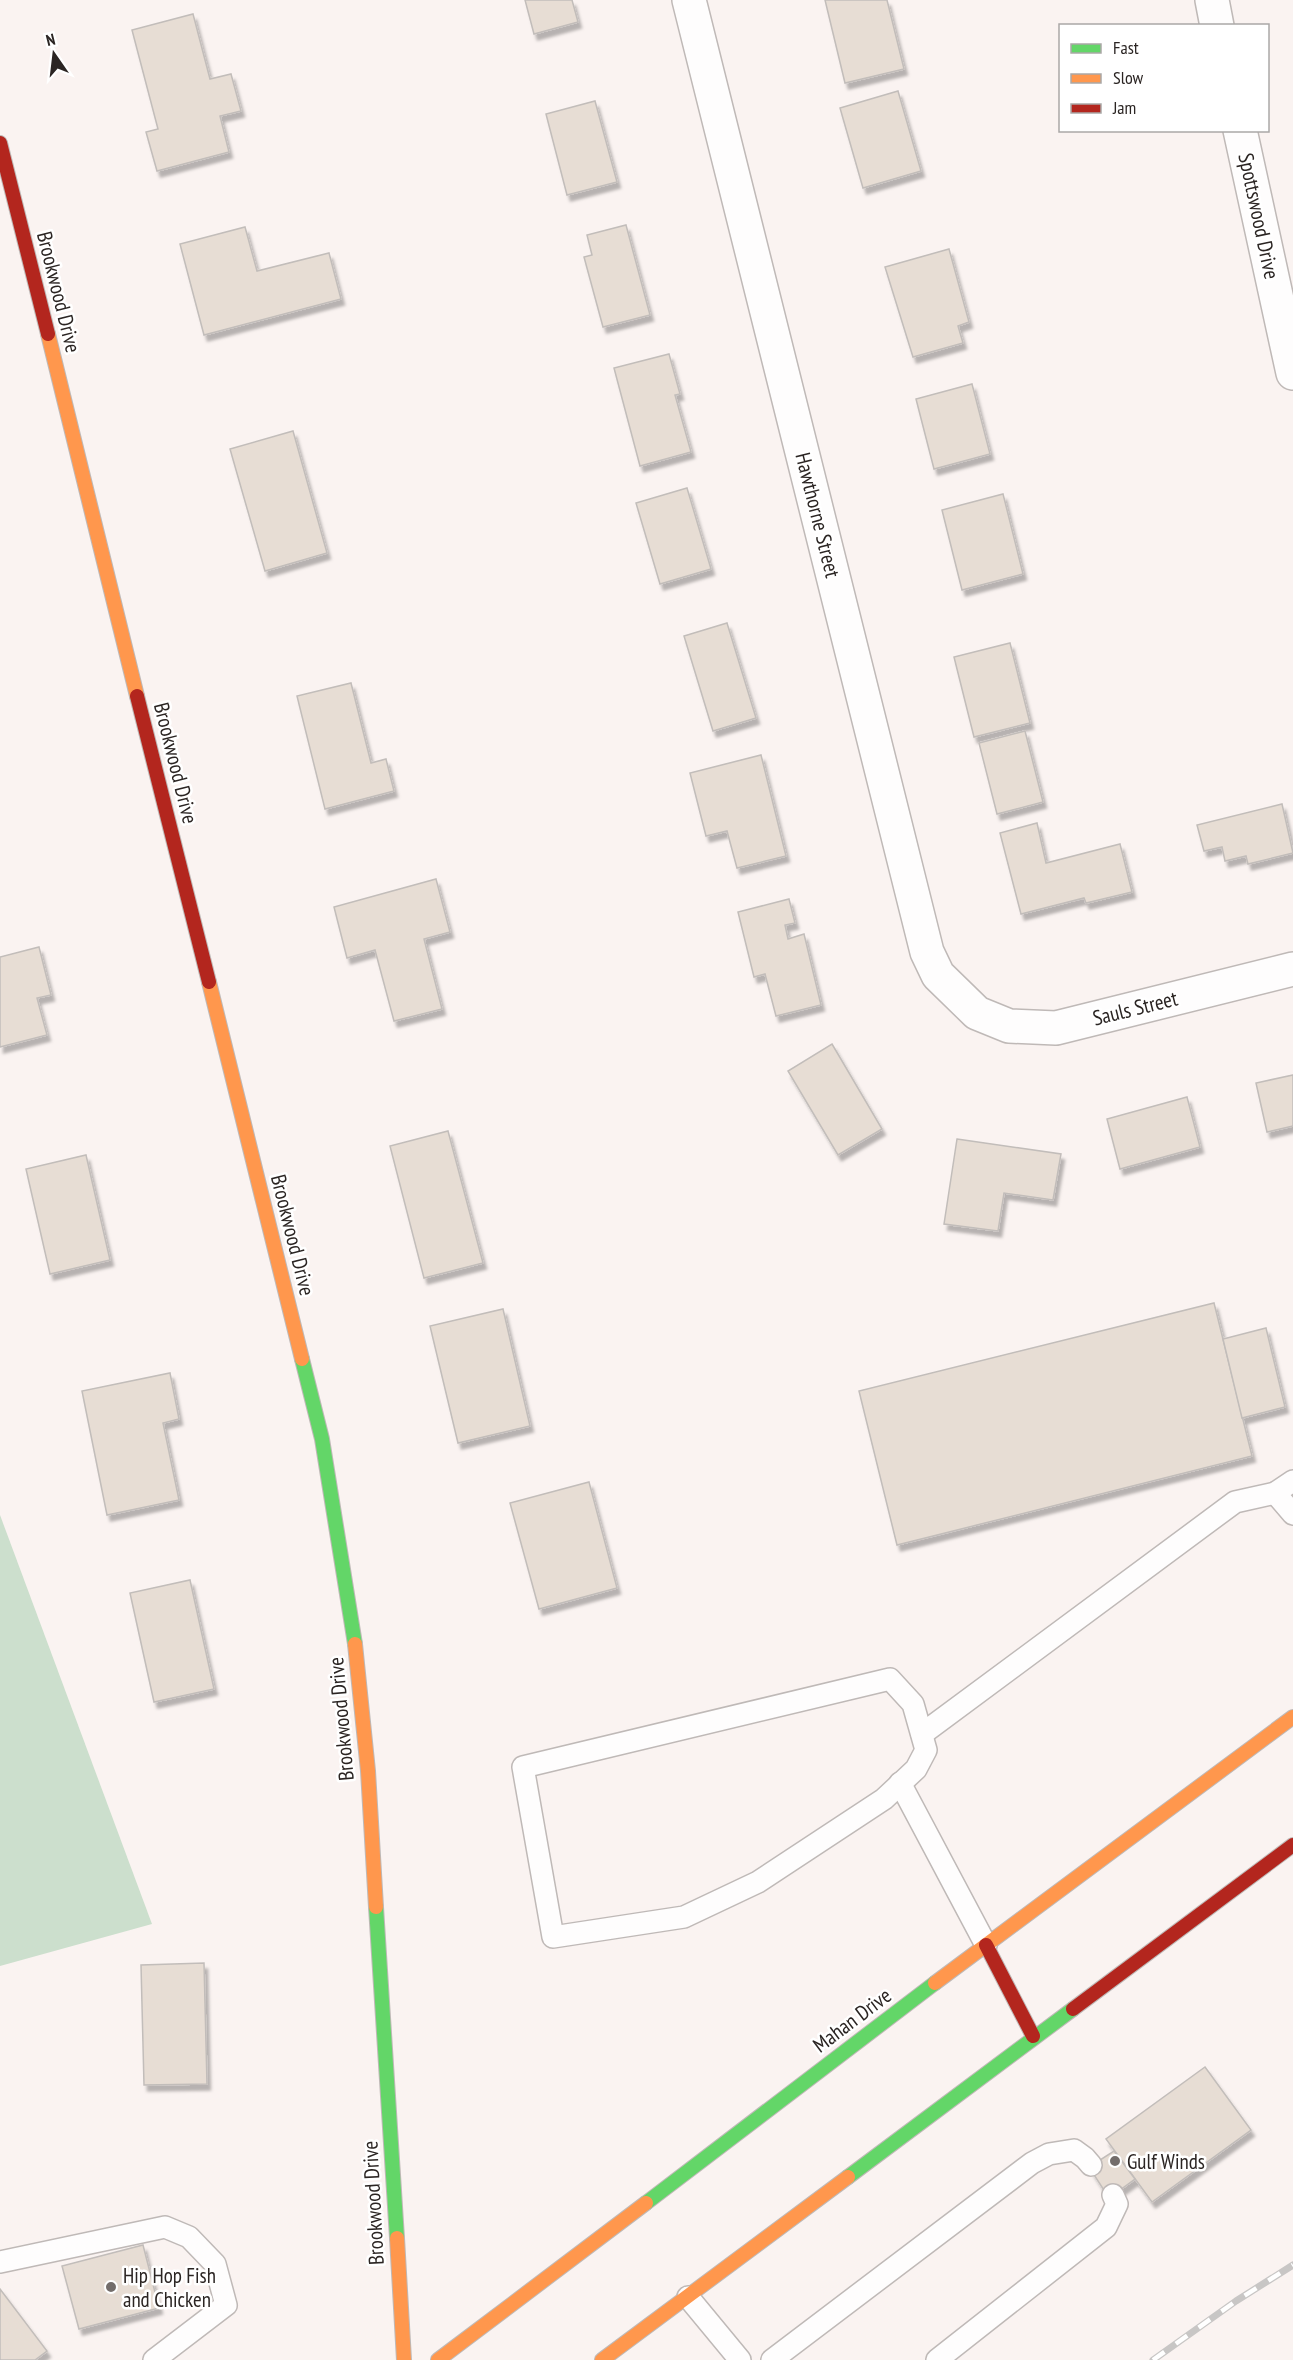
<svg xmlns="http://www.w3.org/2000/svg" width="1293" height="2360" font-family="'PT Sans Narrow',sans-serif">
	<style>
		.green { fill: #ccdfcd }
		.building { fill: #e7ddd4; stroke: #c2bdba; stroke-width: 1.5; filter: url(#shadow) }
		.lines { fill: none; stroke-linecap: round; stroke-linejoin: round }
		.lane-casing { stroke: #bfb9b7; stroke-width: 24 }
		.street-casing { stroke: #bfb9b7; stroke-width: 36 }
		.fast-casing { stroke: #bfb9b7; stroke-width: 16 }
		.slow-casing { stroke: #bfb9b7; stroke-width: 16 }
		.jam-casing { stroke: #bfb9b7; stroke-width: 16 }
		.lane { stroke: #fefdfd; stroke-width: 21 }
		.street { stroke: #fefdfd; stroke-width: 33 }
		.fast { stroke: #63d668; stroke-width: 14 }
		.slow { stroke: #ff974d; stroke-width: 14 }
		.jam { stroke: #b3261e; stroke-width: 14 }
		.rail-casing { stroke: #c8c6c5; stroke-width: 7 }
		.rail { stroke: #fff; stroke-width: 4.5; stroke-dasharray: 14; stroke-linecap: butt }
		.poi-dot { fill: #736d6b; stroke: #fff; stroke-width: 2 }
		.labels { text-anchor: middle; dominant-baseline: central; stroke-width: 5; stroke-linejoin: round; paint-order: stroke }
		.street-label { font-size: 21px; fill: #2b2523; stroke: #fff }
		.poi-label { font-size: 21px; fill: #2b2523; stroke: #fff; text-anchor: start }
	</style>
	<defs>
		<filter id="shadow"><feDropShadow dx="3.5" dy="6" stdDeviation="1.5" flood-color="#0004"/></filter>
	</defs>
	<rect width="100%" height="100%" fill="#faf3f1"/>
	<path class="green" d="M 0,1515 L 152,1924 L 0,1966 Z"/>
	<g class="building">
		<path d="M 525,0 L 572,0 L 578,22 L 534,34 Z"/>
		<path d="M 825,0 L 887,0 L 904,69 L 845,83 Z"/>
		<path d="M 193,14 L 210,79 L 231,74 L 241,111 L 220,116 L 229,152 L 157,171 L 146,132 L 158,129 L 132,30 Z"/>
		<path d="M 898,91 L 921,171 L 863,188 L 840,108 Z"/>
		<path d="M 595,101 L 617,182 L 567,195 L 546,114 Z"/>
		<path d="M 626,225 L 650,315 L 603,327 L 584,257 L 592,255 L 587,235 Z"/>
		<path d="M 245,227 L 257,271 L 329,253 L 341,299 L 204,335 L 180,244 Z"/>
		<path d="M 949,249 L 969,322 L 958,326 L 963,343 L 913,357 L 885,267 Z"/>
		<path d="M 669,354 L 680,394 L 675,395 L 691,452 L 640,466 L 614,368 Z"/>
		<path d="M 972,384 L 990,454 L 934,469 L 916,399 Z"/>
		<path d="M 293,431 L 327,553 L 265,571 L 230,449 Z"/>
		<path d="M 687,488 L 711,569 L 660,584 L 636,503 Z"/>
		<path d="M 1003,494 L 1023,574 L 962,590 L 942,510 Z"/>
		<path d="M 727,623 L 756,718 L 713,731 L 684,636 Z"/>
		<path d="M 1010,643 L 1030,723 L 974,737 L 954,657 Z"/>
		<path d="M 351,683 L 371,763 L 386,759 L 394,791 L 325,809 L 297,696 Z"/>
		<path d="M 1025,731 L 1043,802 L 997,814 L 979,743 Z"/>
		<path d="M 761,755 L 786,856 L 737,868 L 727,831 L 706,836 L 690,773 Z"/>
		<path d="M 1282,804 L 1293,853 L 1248,864 L 1246,856 L 1225,861 L 1222,847 L 1204,851 L 1197,825 Z"/>
		<path d="M 1037,823 L 1046,863 L 1120,844 L 1132,892 L 1086,903 L 1084,898 L 1021,914 L 1000,833 Z"/>
		<path d="M 436,879 L 450,932 L 424,939 L 442,1009 L 394,1021 L 375,950 L 347,958 L 334,907 Z"/>
		<path d="M 789,899 L 795,923 L 785,925 L 788,939 L 804,934 L 821,1005 L 776,1016 L 765,974 L 754,977 L 738,912 Z"/>
		<path d="M 39,947 L 51,995 L 37,998 L 47,1035 L 0,1047 L 0,957 Z"/>
		<path d="M 832,1044 L 882,1129 L 838,1155 L 788,1071 Z"/>
		<path d="M 1293,1075 L 1293,1126 L 1267,1132 L 1256,1083 Z"/>
		<path d="M 1187,1097 L 1200,1147 L 1120,1169 L 1107,1119 Z"/>
		<path d="M 448,1131 L 483,1263 L 424,1278 L 390,1146 Z"/>
		<path d="M 957,1139 L 1061,1154 L 1053,1200 L 1004,1193 L 998,1231 L 944,1224 Z"/>
		<path d="M 86,1155 L 110,1260 L 50,1274 L 26,1169 Z"/>
		<path d="M 1214,1303 L 1252,1456 L 897,1545 L 859,1391 Z"/>
		<path d="M 503,1309 L 530,1426 L 458,1443 L 430,1326 Z"/>
		<path d="M 1266,1328 L 1285,1407 L 1242,1418 L 1223,1339 Z"/>
		<path d="M 170,1373 L 179,1419 L 163,1423 L 179,1500 L 107,1515 L 82,1391 Z"/>
		<path d="M 589,1482 L 617,1588 L 539,1609 L 510,1503 Z"/>
		<path d="M 190,1580 L 214,1689 L 154,1702 L 130,1593 Z"/>
		<path d="M 204,1963 L 207,2084 L 144,2085 L 141,1965 Z"/>
		<path d="M 1205,2067 L 1251,2130 L 1152,2202 L 1106,2139 Z"/>
		<path d="M 1114,2151 L 1135,2179 L 1109,2198 L 1089,2167 Z"/>
		<path d="M 143,2245 L 159,2308 L 79,2329 L 62,2266 Z"/>
		<path d="M 0,2289 L 47,2351 L 35,2360 L 0,2360 Z"/>
	</g>
	<g class="lines">
		<defs>
			<g id="lane">
				<path d="M 1275,1493 L 1293,1514"/>
				<path d="M 890,1679 L 913,1704 L 926,1750 L 916,1769 L 884,1799 L 758,1882 L 684,1917 L 553,1937 L 523,1767 Z"/>
				<path d="M 922,1734 L 1235,1502 L 1275,1493 L 1293,1481"/>
				<path d="M 900,1783 L 986,1945"/>
				<path d="M 0,2262 L 165,2227 L 189,2237 L 215,2264 L 226,2305 L 154,2360"/>
				<path d="M 688,2297 L 740,2360"/>
				<path d="M 772,2360 L 1032,2163 L 1049,2154 L 1074,2150 L 1085,2158 L 1091,2165"/>
				<path d="M 937,2360 L 1106,2227 L 1117,2204 L 1113,2195"/>
			</g>
			<g id="street">
				<path d="M 689,0 L 927,952 L 938,975 L 977,1013 L 1009,1026 L 1056,1028 L 1293,969"/>
				<path d="M 1212,0 L 1217,26"/>
				<path d="M 1240,130 L 1293,373"/>
			</g>
			<g id="fast">
				<path d="M 302,1359 L 322,1439 L 355,1644"/>
				<path d="M 376,1907 L 397,2238"/>
				<path d="M 848,2177 L 1073,2009"/>
				<path d="M 646,2203 L 935,1983"/>
			</g>
			<g id="slow">
				<path d="M 48,334 L 137,696"/>
				<path d="M 209,982 L 302,1359"/>
				<path d="M 355,1644 L 368,1771 L 376,1907"/>
				<path d="M 935,1983 L 1293,1717"/>
				<path d="M 397,2238 L 404,2360"/>
				<path d="M 438,2360 L 646,2203"/>
				<path d="M 602,2360 L 848,2177"/>
			</g>
			<g id="jam">
				<path d="M 0,143 L 48,334"/>
				<path d="M 137,696 L 209,982"/>
				<path d="M 986,1945 L 1033,2036"/>
				<path d="M 1073,2009 L 1293,1845"/>
			</g>
		</defs>
		<use href="#lane" class="lane-casing"/>
		<use href="#street" class="street-casing"/>
		<use href="#fast" class="fast-casing"/>
		<use href="#slow" class="slow-casing"/>
		<use href="#jam" class="jam-casing"/>
		<use href="#lane" class="lane"/>
		<use href="#street" class="street"/>
		<use href="#fast" class="fast"/>
		<use href="#slow" class="slow"/>
		<use href="#jam" class="jam"/>
		<defs>
			<path id="rail" d="M 1153,2360 L 1236,2301 L 1293,2265"/>
		</defs>
		<use href="#rail" class="rail-casing"/>
		<use href="#rail" class="rail"/>
	</g>
	<g class="poi-dot">
		<circle cx="1115" cy="2161" r="6"/>
		<circle cx="111" cy="2287" r="6"/>
	</g>
	<g class="labels">
		<g class="street-label">
			<text transform="translate(1259 216) rotate(78)">Spottswood Drive</text>
			<text transform="translate(59 292) rotate(76)">Brookwood Drive</text>
			<text transform="translate(818 515) rotate(76)">Hawthorne Street</text>
			<text transform="translate(176 763) rotate(76)">Brookwood Drive</text>
			<text transform="translate(1135 1008) rotate(-14)">Sauls Street</text>
			<text transform="translate(293 1235) rotate(76)">Brookwood Drive</text>
			<text transform="translate(341 1719) rotate(-95)">Brookwood Drive</text>
			<text transform="translate(852 2020) rotate(-37)">Mahan Drive</text>
			<text transform="translate(373 2203) rotate(-93)">Brookwood Drive</text>
		</g>
		<g class="poi-label">
			<text x="1127" y="2161">Gulf Winds</text>
			<text x="123" y="2275">Hip Hop Fish<tspan x="123" dy="24">and Chicken</tspan></text>
		</g>
	</g>
	<rect x="1059" y="24" width="210" height="108" fill="#ffffff" stroke="#aaa8a7" stroke-width="1.5"/>
	<rect x="1071" y="44" width="30" height="9" fill="#63d668" stroke="#aaa8a7" stroke-width="1.5"/>
	<text x="1113" y="54" font-size="18" fill="#2b2523">Fast</text>
	<rect x="1071" y="74" width="30" height="9" fill="#ff974d" stroke="#aaa8a7" stroke-width="1.5"/>
	<text x="1113" y="84" font-size="18" fill="#2b2523">Slow</text>
	<rect x="1071" y="104" width="30" height="9" fill="#b3261e" stroke="#aaa8a7" stroke-width="1.5"/>
	<text x="1113" y="114" font-size="18" fill="#2b2523">Jam</text>
	<g transform="translate(54 54) rotate(346)" stroke="#ffffff" stroke-width="4.5" paint-order="stroke">
	<path d="M0-4.5L10 22L0 15L-10 22Z" fill="#2b2523"/>
	<text y="-9" font-size="16" font-weight="bold" text-anchor="middle" fill="#2b2523">N</text>
	</g>
</svg>
